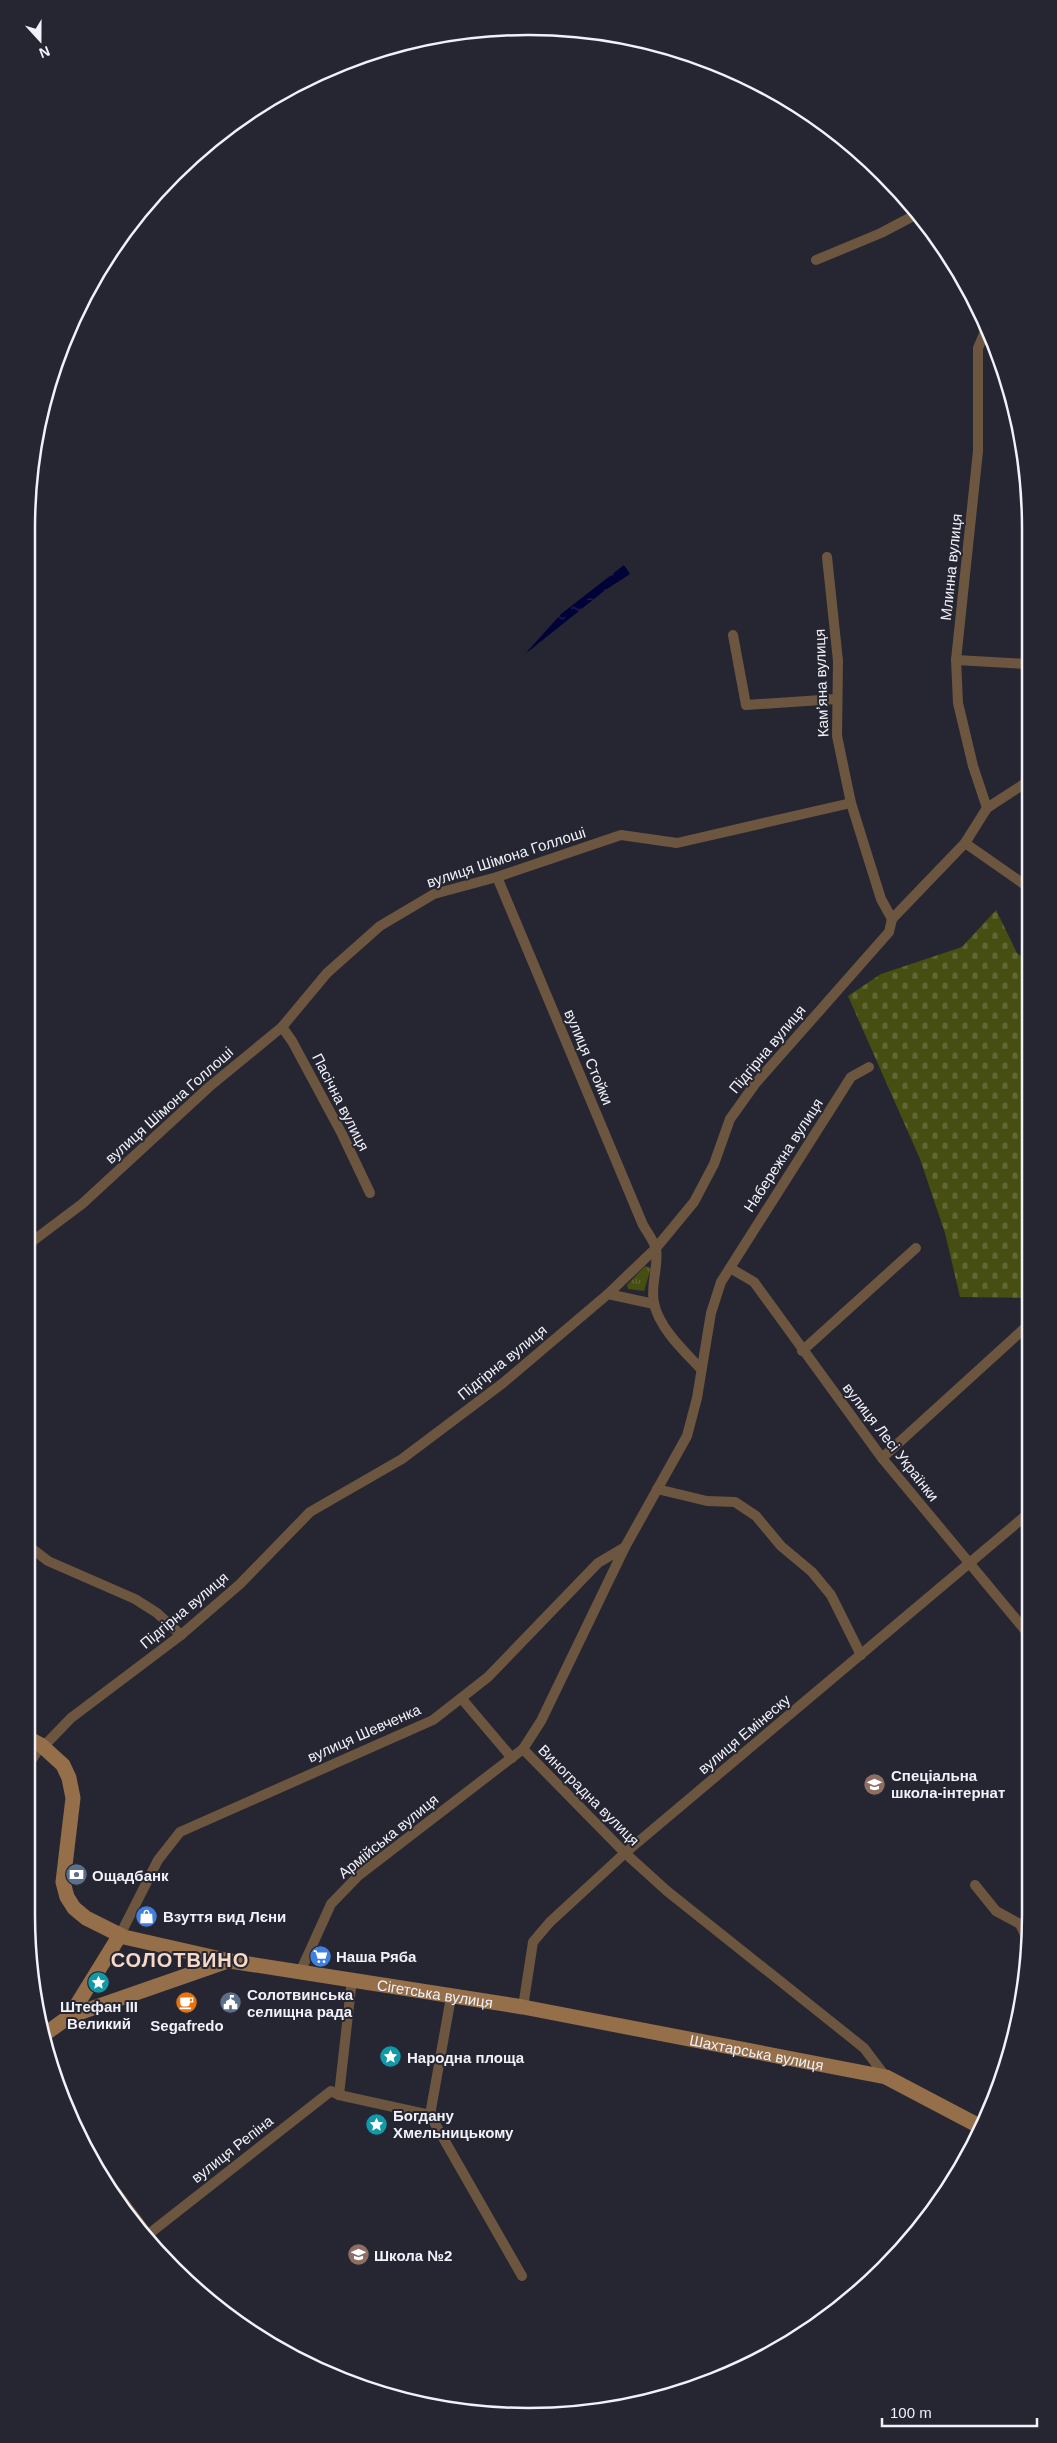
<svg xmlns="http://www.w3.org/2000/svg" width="1057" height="2443" font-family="Arial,sans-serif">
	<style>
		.grass { fill: url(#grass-tufts) }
		.cemetery { fill: url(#cemetery-stones) }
		.water { fill: url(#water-ripples) }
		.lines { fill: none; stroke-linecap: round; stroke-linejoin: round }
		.street { stroke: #6d563f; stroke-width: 10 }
		.secondary { stroke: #956f49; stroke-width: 15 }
		.labels { text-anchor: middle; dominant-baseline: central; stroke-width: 4; stroke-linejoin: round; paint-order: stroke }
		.street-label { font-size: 15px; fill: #f1f1f9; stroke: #262632 }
		.poi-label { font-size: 15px; font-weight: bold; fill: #f1f1f9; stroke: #262632; text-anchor: start }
		.district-label { font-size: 20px; font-weight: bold; letter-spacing: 1px; fill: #f6d9c8; stroke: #262632 }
		.rim { fill: none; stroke: #f1f1f9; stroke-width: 2.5 }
	</style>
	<defs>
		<pattern id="grass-tufts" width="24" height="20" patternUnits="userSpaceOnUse" patternTransform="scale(1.25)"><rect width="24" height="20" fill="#464e12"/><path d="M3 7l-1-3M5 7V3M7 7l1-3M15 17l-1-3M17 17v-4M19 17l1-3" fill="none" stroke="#616835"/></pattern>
		<pattern id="cemetery-stones" width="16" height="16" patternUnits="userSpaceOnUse" patternTransform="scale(1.25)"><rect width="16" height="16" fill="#464e12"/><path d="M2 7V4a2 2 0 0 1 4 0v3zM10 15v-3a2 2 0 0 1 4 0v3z" fill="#616835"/></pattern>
		<pattern id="water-ripples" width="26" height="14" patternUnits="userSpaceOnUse" patternTransform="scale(1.25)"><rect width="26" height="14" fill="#000238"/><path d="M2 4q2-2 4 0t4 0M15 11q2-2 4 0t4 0" fill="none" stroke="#262756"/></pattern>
	</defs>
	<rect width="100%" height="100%" fill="#262632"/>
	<path class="grass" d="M 645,1266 L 651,1268 L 644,1291 L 628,1289 L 627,1285 Z"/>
	<path class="cemetery" d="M 996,910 L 1017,953 L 1028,961 L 1029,1298 L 960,1297 L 945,1233 L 920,1159 L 848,996 L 881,974 L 962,947 Z"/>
	<path class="water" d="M 624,565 L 630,574 L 604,591 L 524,655 L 561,614 Z"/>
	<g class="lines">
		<g class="street">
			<path d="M 816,260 L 881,233 L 919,213"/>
			<path d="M 48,387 L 53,367"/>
			<path d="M 827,557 L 838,661 L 837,736 L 851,803 L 881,899 L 892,919"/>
			<path d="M 733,635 L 746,705 L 836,699"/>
			<path d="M 956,660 L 1027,664"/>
			<path d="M 987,808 L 973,766 L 958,703 L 956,660 L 978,451 L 978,348 L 987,327"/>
			<path d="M 965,843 L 1028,887"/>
			<path d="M 497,877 L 643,1225 C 647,1232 654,1241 656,1249 C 659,1267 650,1284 654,1303 C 659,1328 684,1351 701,1369"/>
			<path d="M 892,919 L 965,843 L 987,808 L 1027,782"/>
			<path d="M 282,1027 L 292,1041 L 342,1134 L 370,1193"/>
			<path d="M 869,1067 L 851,1077 L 721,1282 L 711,1313 L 697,1398 L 687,1436 L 625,1547 L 541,1721 L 523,1749 L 625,1853 L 667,1891 L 864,2048 L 886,2077"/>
			<path d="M 26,1246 L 82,1204 L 209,1087 L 282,1027 L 327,973 L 380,926 L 434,894 L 497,877 L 621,835 L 677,843 L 851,803"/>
			<path d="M 730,1268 L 754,1282 L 882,1458 L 1030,1636"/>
			<path d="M 608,1294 L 654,1304"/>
			<path d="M 802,1351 L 916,1248"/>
			<path d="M 882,1458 L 1027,1326"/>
			<path d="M 657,1489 L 707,1501 L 735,1502 L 756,1516 L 781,1546 L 812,1572 L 831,1595 L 861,1655"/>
			<path d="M 26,1544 L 48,1561 L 135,1599 L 157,1613 L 181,1635"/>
			<path d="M 462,1699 L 512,1758"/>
			<path d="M 43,1747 L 71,1718 L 181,1635 L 240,1584 L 310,1512 L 402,1459 L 503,1383 L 608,1294 L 656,1248 L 694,1202 L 714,1164 L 730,1119 L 755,1084 L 889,932 L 892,919"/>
			<path d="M 26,1769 L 41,1745"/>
			<path d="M 975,1885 L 996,1911 L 1020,1924 L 1028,1941"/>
			<path d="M 120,1935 L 158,1860 L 180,1832 L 433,1720 L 488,1677 L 598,1563 L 625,1547"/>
			<path d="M 301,1970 L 331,1904 L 358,1876 L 523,1749"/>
			<path d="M 352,1979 L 339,2095 L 430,2115 L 451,1997"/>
			<path d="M 523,2007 L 533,1942 L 550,1922 L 625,1853 L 1030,1512"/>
			<path d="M 430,2115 L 522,2276"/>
			<path d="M 90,2157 L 173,2268"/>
			<path d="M 145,2237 L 331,2091 L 339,2095"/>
		</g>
		<g class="secondary">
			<path id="s1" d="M 26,1737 L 41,1745 L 63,1765 L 69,1778 L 73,1798 L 63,1882 L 67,1897 L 74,1908 L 86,1918 L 124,1937 L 230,1961 L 523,2007 L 886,2077 L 981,2127"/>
			<path d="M 70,2016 L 120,1935"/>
			<path d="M 42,2036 L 70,2016 L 228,1961"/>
		</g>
	</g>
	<defs>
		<symbol id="school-disc" viewBox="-11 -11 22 22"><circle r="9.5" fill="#8d6e63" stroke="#262632"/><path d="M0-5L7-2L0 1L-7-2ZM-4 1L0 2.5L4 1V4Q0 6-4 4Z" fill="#fff"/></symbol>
		<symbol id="bank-disc" viewBox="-11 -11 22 22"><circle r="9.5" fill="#5c6f8a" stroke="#262632"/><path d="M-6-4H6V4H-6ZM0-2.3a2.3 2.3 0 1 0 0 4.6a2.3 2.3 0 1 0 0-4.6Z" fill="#fff"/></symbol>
		<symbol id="shop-disc" viewBox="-11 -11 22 22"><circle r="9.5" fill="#3f7fe0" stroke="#262632"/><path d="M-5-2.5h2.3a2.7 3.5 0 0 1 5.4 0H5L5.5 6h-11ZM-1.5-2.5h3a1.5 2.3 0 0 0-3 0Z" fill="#fff"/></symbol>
		<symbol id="supermarket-disc" viewBox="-11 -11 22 22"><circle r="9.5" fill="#3f7fe0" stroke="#262632"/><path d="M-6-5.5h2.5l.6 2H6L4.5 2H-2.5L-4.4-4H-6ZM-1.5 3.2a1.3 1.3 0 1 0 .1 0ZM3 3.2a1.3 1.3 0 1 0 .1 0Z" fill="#fff"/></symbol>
		<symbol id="sight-disc" viewBox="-11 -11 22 22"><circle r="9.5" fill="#0f9aa8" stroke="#262632"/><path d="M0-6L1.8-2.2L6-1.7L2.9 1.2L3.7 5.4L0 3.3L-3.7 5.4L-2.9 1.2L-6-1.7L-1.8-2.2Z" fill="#fff"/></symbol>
		<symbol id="cafe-disc" viewBox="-11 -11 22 22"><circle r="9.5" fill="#e8710a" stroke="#262632"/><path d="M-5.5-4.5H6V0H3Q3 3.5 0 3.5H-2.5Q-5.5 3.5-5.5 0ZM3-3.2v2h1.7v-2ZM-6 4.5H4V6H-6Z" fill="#fff"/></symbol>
		<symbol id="civic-disc" viewBox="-11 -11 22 22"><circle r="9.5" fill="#5c6f8a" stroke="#262632"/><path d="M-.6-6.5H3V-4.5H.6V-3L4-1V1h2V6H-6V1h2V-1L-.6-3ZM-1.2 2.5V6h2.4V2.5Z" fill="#fff"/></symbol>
	</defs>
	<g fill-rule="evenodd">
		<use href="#school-disc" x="862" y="1772" width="25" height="25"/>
		<use href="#bank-disc" x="64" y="1862" width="25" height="25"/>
		<use href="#shop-disc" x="134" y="1904" width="25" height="25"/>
		<use href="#supermarket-disc" x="308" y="1944" width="25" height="25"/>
		<use href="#sight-disc" x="86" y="1970" width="25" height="25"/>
		<use href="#cafe-disc" x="174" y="1990" width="25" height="25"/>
		<use href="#civic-disc" x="218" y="1990" width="25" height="25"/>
		<use href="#sight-disc" x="378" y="2044" width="25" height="25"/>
		<use href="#sight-disc" x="364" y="2112" width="25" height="25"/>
		<use href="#school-disc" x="346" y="2242" width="25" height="25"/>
	</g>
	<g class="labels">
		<g class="street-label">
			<text transform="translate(951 567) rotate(-84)">Млинна вулиця</text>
			<text transform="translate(821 683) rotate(-92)">Камʼяна вулиця</text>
			<text transform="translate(506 857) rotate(-18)">вулиця Шімона Голлоші</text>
			<text transform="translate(767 1049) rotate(-50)">Підгірна вулиця</text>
			<text transform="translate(589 1057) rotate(67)">вулиця Стойки</text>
			<text transform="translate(341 1102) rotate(63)">Пасічна вулиця</text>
			<text transform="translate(169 1105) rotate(-42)">вулиця Шімона Голлоші</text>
			<text transform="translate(783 1155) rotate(-57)">Набережна вулиця</text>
			<text transform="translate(502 1362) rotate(-39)">Підгірна вулиця</text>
			<text transform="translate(891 1442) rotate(52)">вулиця Лесі Українки</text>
			<text transform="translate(184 1610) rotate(-40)">Підгірна вулиця</text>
			<text transform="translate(364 1733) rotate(-24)">вулиця Шевченка</text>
			<text transform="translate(744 1734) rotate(-40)">вулиця Емінеску</text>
			<text transform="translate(589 1795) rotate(45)">Виноградна вулиця</text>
			<text transform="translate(388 1836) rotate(-39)">Армійська вулиця</text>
			<text stroke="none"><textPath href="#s1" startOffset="569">Сігетська вулиця</textPath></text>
			<text stroke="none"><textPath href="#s1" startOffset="896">Шахтарська вулиця</textPath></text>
			<text transform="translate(232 2149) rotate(-38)">вулиця Репіна</text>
		</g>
		<g class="poi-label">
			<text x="891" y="1775">Спеціальна<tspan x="891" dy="17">школа-інтернат</tspan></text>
			<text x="92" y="1875">Ощадбанк</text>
			<text x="163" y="1916">Взуття вид Лєни</text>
			<text x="336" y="1956">Наша Ряба</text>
			<text x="247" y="1994">Солотвинська<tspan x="247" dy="17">селищна рада</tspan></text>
			<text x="99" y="2006" text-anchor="middle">Штефан III<tspan x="99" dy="17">Великий</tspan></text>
			<text x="187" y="2025" text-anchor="middle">Segafredo</text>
			<text x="407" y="2057">Народна площа</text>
			<text x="393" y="2115">Богдану<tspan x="393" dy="17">Хмельницькому</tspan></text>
			<text x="374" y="2255">Школа №2</text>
		</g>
		<g class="district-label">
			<text x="180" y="1960">СОЛОТВИНО</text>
		</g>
	</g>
	<path d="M0 0H1057V2443H0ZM528 35H529A493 493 0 0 1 1022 528V1915A493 493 0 0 1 529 2408H528A493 493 0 0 1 35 1915V528A493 493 0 0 1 528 35Z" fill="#262632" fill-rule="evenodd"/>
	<path class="rim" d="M528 35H529A493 493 0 0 1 1022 528V1915A493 493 0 0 1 529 2408H528A493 493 0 0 1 35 1915V528A493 493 0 0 1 528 35Z"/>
	<g transform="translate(40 40) rotate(159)" stroke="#262632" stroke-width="4" paint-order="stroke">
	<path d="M0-4L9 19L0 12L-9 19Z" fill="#f1f1f9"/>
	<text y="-8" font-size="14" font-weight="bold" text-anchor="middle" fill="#f1f1f9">N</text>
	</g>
	<path d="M882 2418v8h155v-8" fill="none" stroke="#f1f1f9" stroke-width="2.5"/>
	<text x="890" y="2418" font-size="15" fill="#f1f1f9" stroke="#262632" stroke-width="4" paint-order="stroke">100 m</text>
</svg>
